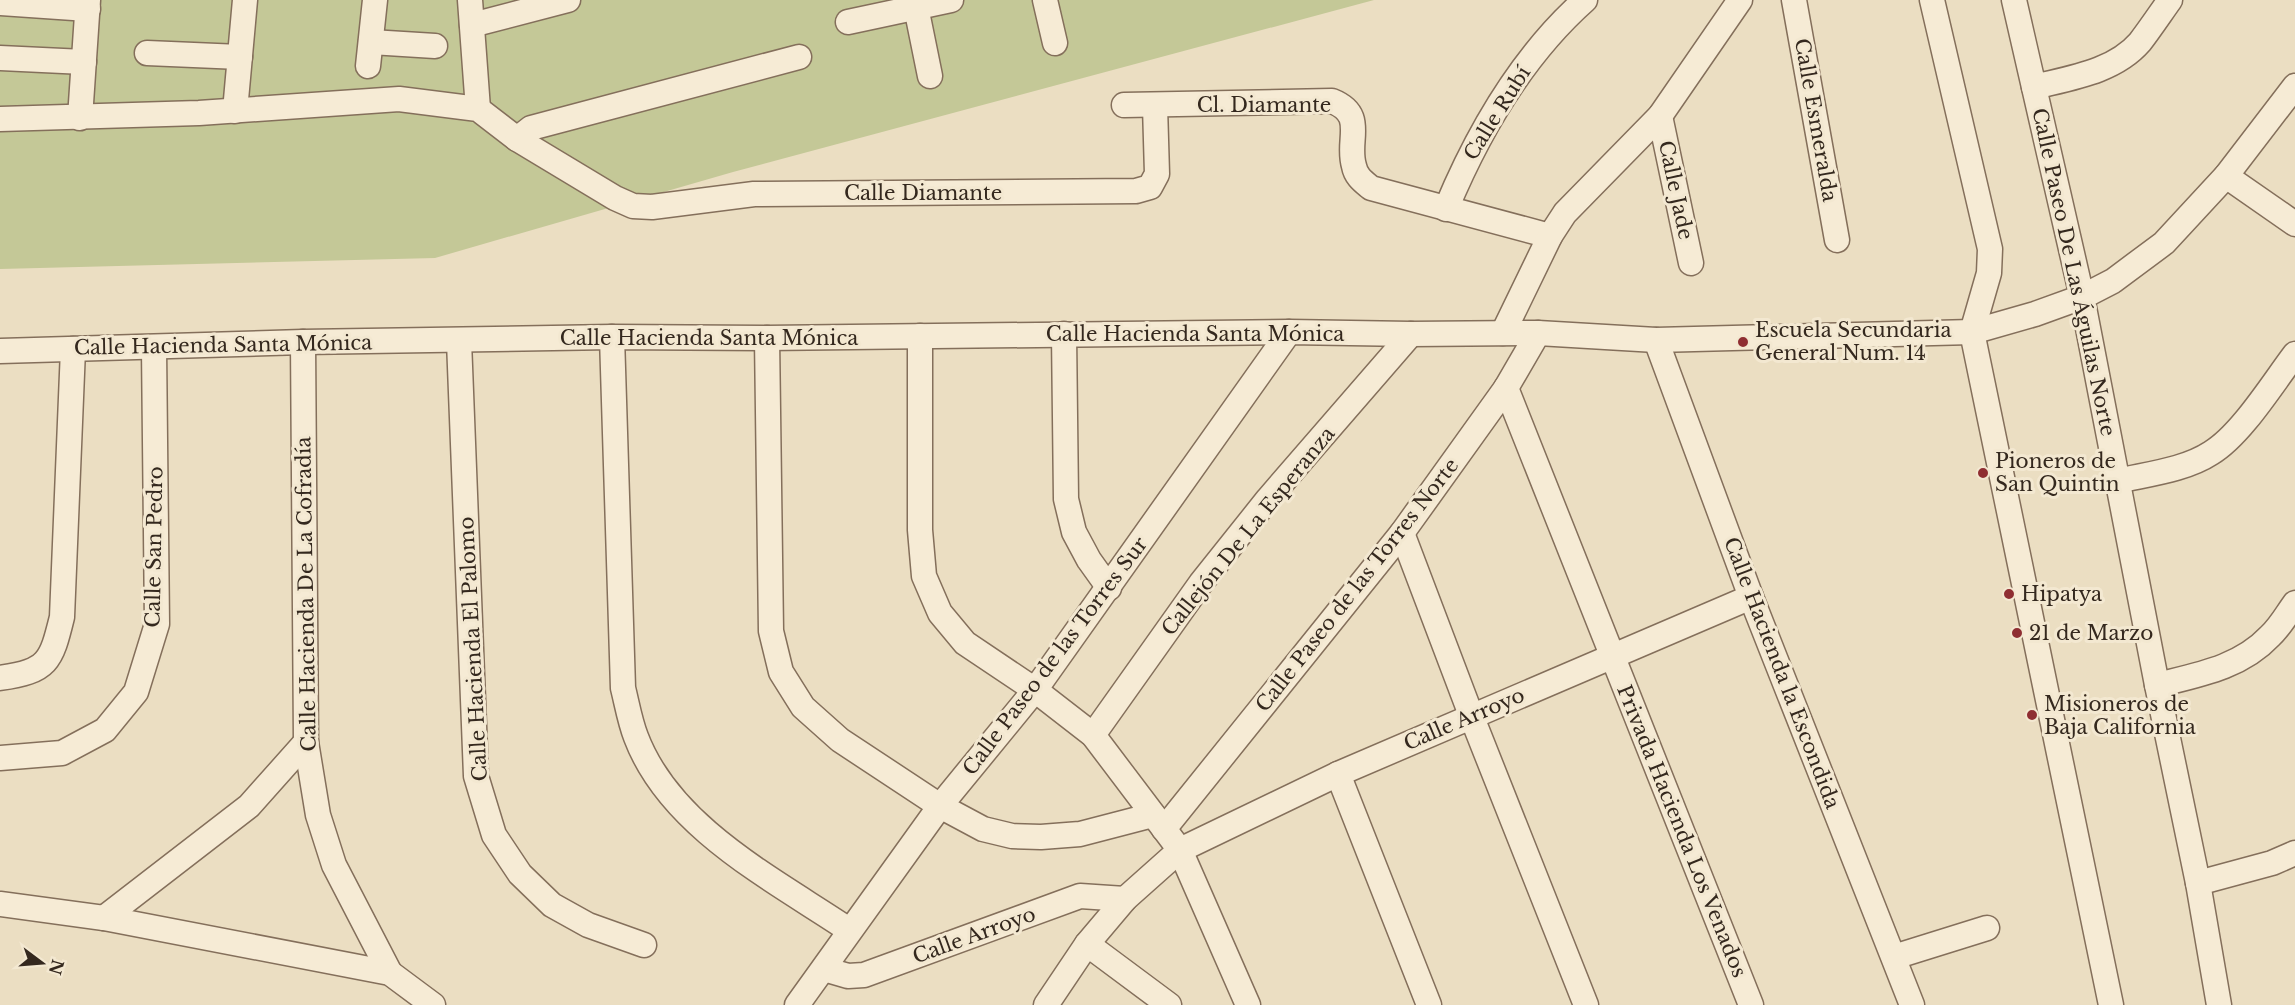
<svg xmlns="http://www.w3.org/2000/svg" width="2295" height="1005" font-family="'Libre Baskerville',serif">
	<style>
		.green { fill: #c4c897 }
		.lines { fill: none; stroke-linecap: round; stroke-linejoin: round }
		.minor-casing { stroke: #846f5b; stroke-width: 27 }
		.minor { stroke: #f6ebd5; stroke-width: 24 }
		.poi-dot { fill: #8f2e32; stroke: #f3e8d1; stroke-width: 2 }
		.labels { text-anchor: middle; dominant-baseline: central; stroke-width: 6; stroke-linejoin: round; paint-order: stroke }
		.street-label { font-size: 20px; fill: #34281e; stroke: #f3e8d1 }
		.poi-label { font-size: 20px; fill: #34281e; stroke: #f3e8d1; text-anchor: start }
	</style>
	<rect width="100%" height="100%" fill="#ebdec2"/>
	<path class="green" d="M 0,0 L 1374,0 L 733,172 L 435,258 L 0,269 Z"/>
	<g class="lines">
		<defs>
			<g id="minor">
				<path d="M 470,0 L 478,109"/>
				<path d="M 1045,0 L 1055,43"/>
				<path d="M 1794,0 L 1837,240"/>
				<path d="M 1932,0 L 1990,249 L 1989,273 L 1972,332 L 2111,1005"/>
				<path d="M 2014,0 L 2082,297 L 2157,685 L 2198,883 L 2219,1005"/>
				<path d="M 0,3 L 88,9"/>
				<path d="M 916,7 L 930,76"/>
				<path d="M 848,22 L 951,0"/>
				<path d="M 472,25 L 568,0"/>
				<path d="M 371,42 L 435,46"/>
				<path d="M 147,53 L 240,57"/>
				<path d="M 0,58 L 84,62"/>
				<path d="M 368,66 L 375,0"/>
				<path d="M 2034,87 C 2070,78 2114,72 2140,42 C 2150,29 2160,14 2170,0"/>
				<path d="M 1124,105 L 1332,101 C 1367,115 1346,140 1354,166 C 1356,177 1364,182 1371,188 L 1550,236"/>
				<path d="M 235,111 L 245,0"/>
				<path d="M 1660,116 L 1691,263"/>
				<path d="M 80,118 L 88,0"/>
				<path d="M 0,119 L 199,113 L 399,99 L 478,109 L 517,139 L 615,198 L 633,206 L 652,207 L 754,194 L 1136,191 L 1150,187 L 1157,174 L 1155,106"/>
				<path d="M 517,139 L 531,128 L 799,57"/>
				<path d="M 2226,176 L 2295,224"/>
				<path d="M 1446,209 C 1478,132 1522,56 1585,0"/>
				<path d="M 1503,333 L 1550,236 L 1565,213 L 1660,116 L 1740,0"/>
				<path d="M 1064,334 L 1066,499 L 1074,532 L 1089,560 L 1109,588"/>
				<path d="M 920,336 L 920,530 L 924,576 L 940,613 L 965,643 L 1035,690 L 1093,735 L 1180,850 L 1248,1005"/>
				<path d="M 612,337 L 623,688 C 627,704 630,722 636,737 C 670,827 773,879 849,930"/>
				<path d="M 767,338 L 771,631 L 781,672 L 803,707 L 840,740 L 940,806 L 983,829 L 1012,836 L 1041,837 L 1080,834 L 1153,815"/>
				<path d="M 1656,340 L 1751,597 L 1912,1005"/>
				<path d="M 459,341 L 476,776 L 494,835 L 520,874 L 552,905 L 588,925 L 644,945"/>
				<path d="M 303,342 L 306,742 L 318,815 L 334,865 L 390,973"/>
				<path d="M 0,351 L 303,342 L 612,337 L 767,338 L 1289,332 L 1411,334 L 1538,333 L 1656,340 L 1972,332 L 2035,314 L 2082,297 L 2113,281 L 2164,243 L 2226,176 L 2295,86"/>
				<path d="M 1506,388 L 1751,1005"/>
				<path d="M 2118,481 C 2148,474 2185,470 2211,453 C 2241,435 2273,383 2295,354"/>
				<path d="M 1402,533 L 1471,715 L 1586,1005"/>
				<path d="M 0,678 C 48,671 51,662 62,617 L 73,349"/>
				<path d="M 2157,685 C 2197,675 2240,668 2270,636 C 2280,627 2287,614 2295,603"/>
				<path d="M 1093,735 L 1201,583 L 1268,499 L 1411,334"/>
				<path d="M 0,758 L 62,753 L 105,730 L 136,692 L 157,624 L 154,348"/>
				<path d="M 1338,774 L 1429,1005"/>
				<path d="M 1164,829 L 1402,533 L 1506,388 L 1538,333"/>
				<path d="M 2198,883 L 2272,863 L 2295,853"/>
				<path d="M 0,904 L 104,918 L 390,973 L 433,1005"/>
				<path d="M 104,918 L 249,806 L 306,742"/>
				<path d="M 1087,944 L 1169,1005"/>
				<path d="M 1894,957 L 1987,928"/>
				<path d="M 824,969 L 848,976 L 864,975 L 1080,896 L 1125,899"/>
				<path d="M 797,1005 L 940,806 L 1035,690 L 1289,332"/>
				<path d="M 1046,1005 L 1087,944 L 1125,899 L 1180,850 L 1338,774 L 1751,597"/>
			</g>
		</defs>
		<use href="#minor" class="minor-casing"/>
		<use href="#minor" class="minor"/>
	</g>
	<g class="poi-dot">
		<circle cx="1743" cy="342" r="6"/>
		<circle cx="1983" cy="473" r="6"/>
		<circle cx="2009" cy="594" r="6"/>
		<circle cx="2017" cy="633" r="6"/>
		<circle cx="2032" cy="715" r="6"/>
	</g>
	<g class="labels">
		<g class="street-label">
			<text x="1264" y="105">Cl. Diamante</text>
			<text transform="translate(1497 113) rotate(-58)">Calle Rubí</text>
			<text transform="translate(1816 120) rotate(80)">Calle Esmeralda</text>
			<text transform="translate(1676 190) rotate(78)">Calle Jade</text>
			<text x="923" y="193">Calle Diamante</text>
			<text transform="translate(2074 272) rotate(78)">Calle Paseo De Las Águilas Norte</text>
			<text x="1195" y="334">Calle Hacienda Santa Mónica</text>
			<text x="709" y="338">Calle Hacienda Santa Mónica</text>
			<text transform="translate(223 345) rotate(-1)">Calle Hacienda Santa Mónica</text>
			<text transform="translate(1248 531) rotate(-51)">Callejón De La Esperanza</text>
			<text transform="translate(154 547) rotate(-89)">Calle San Pedro</text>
			<text transform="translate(1357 585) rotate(-52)">Calle Paseo de las Torres Norte</text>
			<text transform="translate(306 594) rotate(-91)">Calle Hacienda De La Cofradía</text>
			<text transform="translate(473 649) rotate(-93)">Calle Hacienda El Palomo</text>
			<text transform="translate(1055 656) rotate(-53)">Calle Paseo de las Torres Sur</text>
			<text transform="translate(1782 673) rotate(69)">Calle Hacienda la Escondida</text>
			<text transform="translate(1464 719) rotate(-23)">Calle Arroyo</text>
			<text transform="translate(1682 831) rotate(68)">Privada Hacienda Los Venados</text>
			<text transform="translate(974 935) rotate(-20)">Calle Arroyo</text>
		</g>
		<g class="poi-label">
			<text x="1755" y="330">Escuela Secundaria<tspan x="1755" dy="23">General Num. 14</tspan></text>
			<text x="1995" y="461">Pioneros de<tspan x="1995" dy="23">San Quintin</tspan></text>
			<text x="2021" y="594">Hipatya</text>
			<text x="2029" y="633">21 de Marzo</text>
			<text x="2044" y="704">Misioneros de<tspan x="2044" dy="23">Baja California</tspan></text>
		</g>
	</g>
	<g transform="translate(42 963) rotate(106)" stroke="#f3e8d1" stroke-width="4.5" paint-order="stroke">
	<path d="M0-4.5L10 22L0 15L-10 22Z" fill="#34281e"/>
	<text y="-9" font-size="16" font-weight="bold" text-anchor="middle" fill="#34281e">N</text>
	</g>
</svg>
